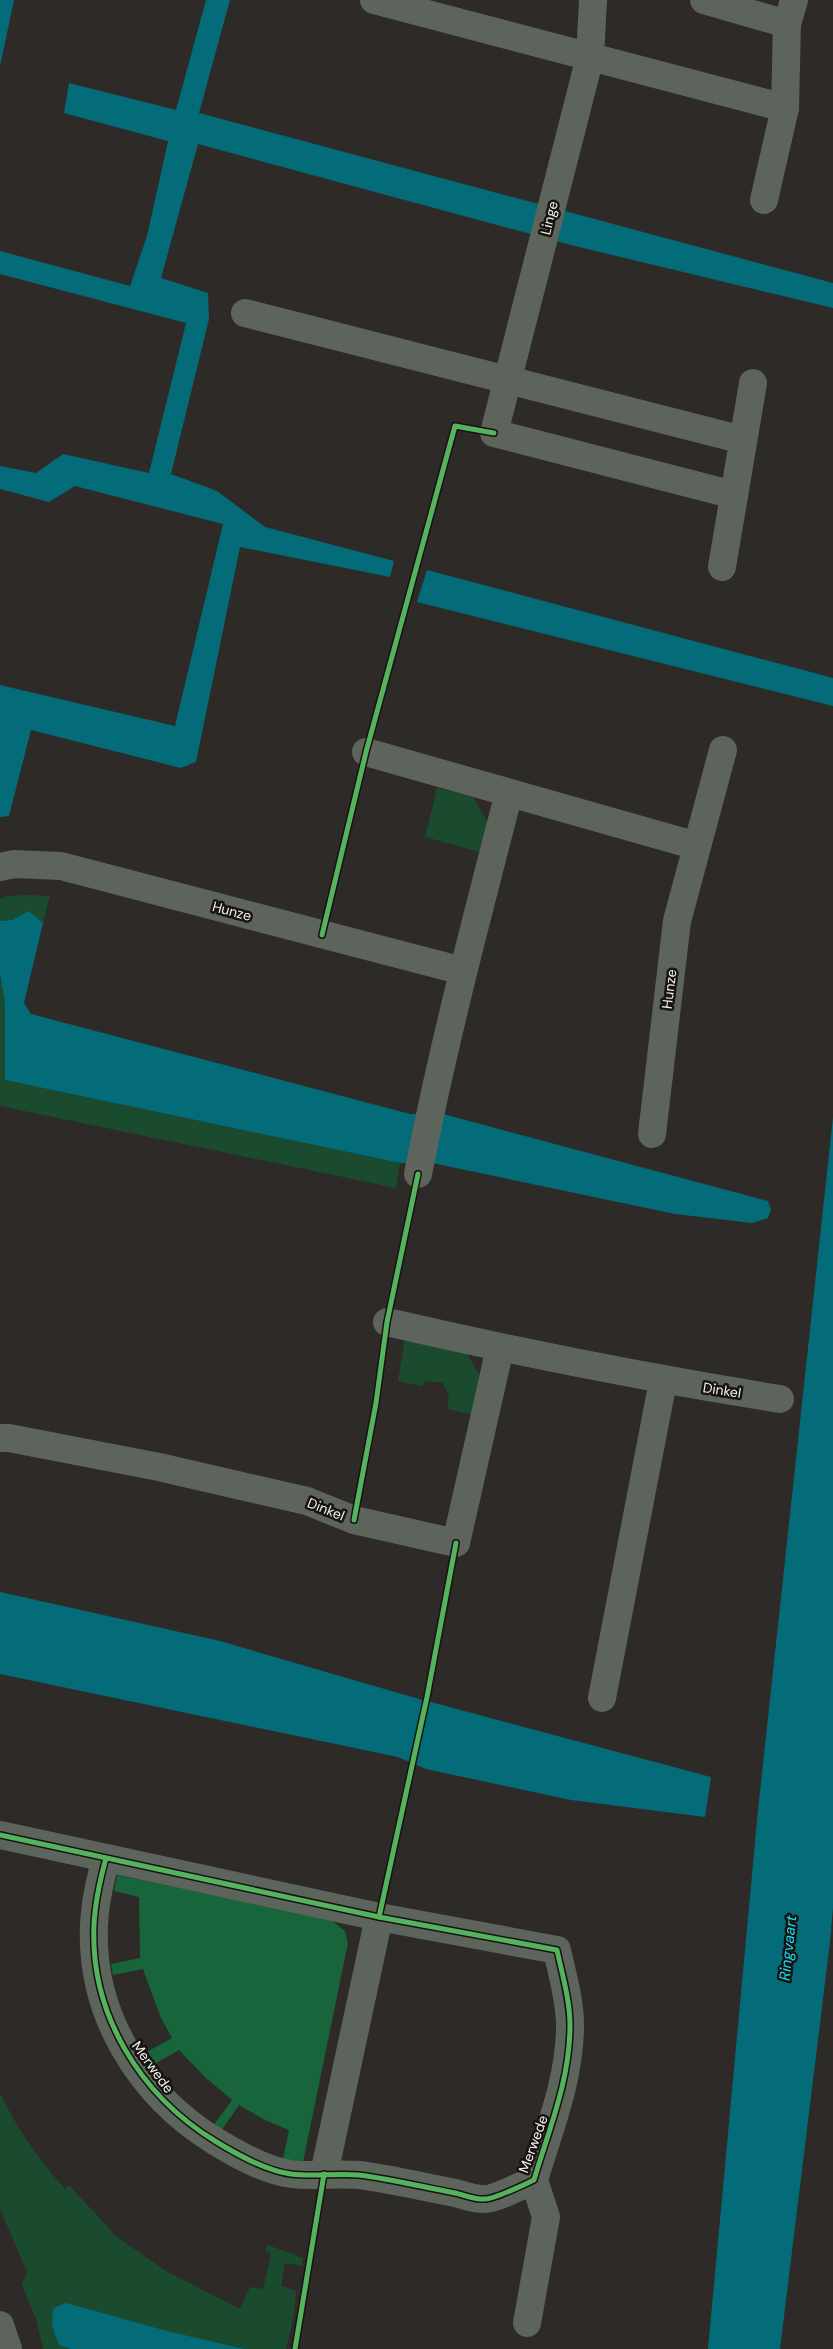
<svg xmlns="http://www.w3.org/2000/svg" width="833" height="2349" font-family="'DM Sans',sans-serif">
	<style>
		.green { fill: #1a4b2e }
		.forest { fill: #18643b }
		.water { fill: #046c79 }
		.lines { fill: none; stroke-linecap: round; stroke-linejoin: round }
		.minor { stroke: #5c645c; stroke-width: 28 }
		.cycleway-casing { stroke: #161311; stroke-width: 8 }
		.cycleway { stroke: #56b35d; stroke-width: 5 }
		.labels { text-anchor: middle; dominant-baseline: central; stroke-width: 5; stroke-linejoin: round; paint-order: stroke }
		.street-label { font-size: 14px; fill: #f6f2ee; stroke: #161311 }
		.water-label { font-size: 15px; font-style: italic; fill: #18e0f8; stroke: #161311 }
	</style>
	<rect width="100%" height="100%" fill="#2e2a27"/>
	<g class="green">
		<path d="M 437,788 L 473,797 L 488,823 L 480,852 L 425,837 Z"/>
		<path d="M 27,895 L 50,896 L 43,923 L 29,911 L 12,920 L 0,921 L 0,899 L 6,896 Z"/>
		<path d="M 0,974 L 5,1003 L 5,1080 L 400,1163 L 396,1188 L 0,1106 Z"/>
		<path d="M 405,1339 L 467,1354 L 480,1376 L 474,1415 L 447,1409 L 449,1396 L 443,1383 L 426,1381 L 422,1386 L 398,1381 Z"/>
		<path d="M 0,2093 C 17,2129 39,2160 65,2189 L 69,2185 L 116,2236 L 166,2271 L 240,2309 L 250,2287 L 263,2289 L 271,2254 L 265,2251 L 268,2245 L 303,2258 L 302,2266 L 285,2263 L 281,2286 L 296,2291 L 294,2315 L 286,2349 L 245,2349 L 167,2331 L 59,2345 L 70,2349 L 43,2349 L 36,2319 L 22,2285 L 27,2272 L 0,2209 Z"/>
	</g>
	<path class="forest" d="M 117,1875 L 331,1920 L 345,1931 L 348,1943 L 303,2162 L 283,2159 L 289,2130 L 265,2120 L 239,2105 L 221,2131 L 213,2126 L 232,2100 L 206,2078 L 179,2050 L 153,2065 L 145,2053 L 172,2038 L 160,2016 L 143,1969 L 113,1975 L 111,1964 L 140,1958 L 139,1897 L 114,1891 Z"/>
	<g class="water">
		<path d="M 0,0 L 14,0 L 0,66 Z"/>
		<path d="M 206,0 L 230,0 L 199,113 L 833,283 L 833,308 L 575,246 L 198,144 L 161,278 L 208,293 L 209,319 L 171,474 L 217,491 L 265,527 L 394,561 L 390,577 L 240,547 L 196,762 L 181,768 L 31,730 L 9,816 L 0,817 L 0,685 L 175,726 L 223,524 L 75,486 L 49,502 L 0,489 L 0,466 L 36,473 L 63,454 L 149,473 L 186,323 L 0,274 L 0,251 L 130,286 L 147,236 L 168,141 L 64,113 L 69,83 L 176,110 Z"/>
		<path d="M 427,570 L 833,678 L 833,706 L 417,602 Z"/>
		<path d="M 29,911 L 43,923 L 24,1003 L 31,1014 L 410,1114 L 443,1114 L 768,1201 L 771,1210 L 768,1218 L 752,1223 L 675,1214 L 432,1163 L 400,1163 L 5,1080 L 5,1003 L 0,974 L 0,921 L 12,920 Z"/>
		<path d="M 833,1117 L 833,1908 L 830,1942 L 780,2349 L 708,2349 L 758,1810 Z"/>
		<path d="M 0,1592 L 220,1641 L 412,1697 L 711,1777 L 705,1817 L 571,1800 L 426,1769 L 398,1757 L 0,1674 Z"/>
		<path d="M 66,2303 L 167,2331 L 245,2349 L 70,2349 L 59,2345 L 52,2326 L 53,2308 Z"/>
	</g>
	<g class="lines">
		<g class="minor">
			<path d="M 374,0 L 785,108"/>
			<path d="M 593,0 L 590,57 L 494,433 L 734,495"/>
			<path d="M 704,0 L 787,24"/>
			<path d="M 764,200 L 785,108 L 787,24 L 794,0"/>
			<path d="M 245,313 L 743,440"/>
			<path d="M 722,567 L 753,383"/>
			<path d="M 366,752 L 697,846"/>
			<path d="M 0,867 L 14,864 L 61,866 L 463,971"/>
			<path d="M 652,1134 L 677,921 L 723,750"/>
			<path d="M 418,1174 C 443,1046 476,920 509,793"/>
			<path d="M 387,1322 C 517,1352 648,1378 780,1399"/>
			<path d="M 0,1438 L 9,1438 L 159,1467 L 307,1501 L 354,1520 L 456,1543 L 500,1348"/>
			<path d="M 602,1698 L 663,1381"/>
			<path d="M 0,1835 L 379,1917 L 557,1950 C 562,1974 570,2000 570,2025 C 570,2080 549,2129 534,2180 C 523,2185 495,2199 485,2199 C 476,2200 464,2195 455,2193 C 423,2187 391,2179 359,2175 C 336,2173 313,2177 291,2174 C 267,2171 236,2154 215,2141 C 140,2095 90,2014 94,1925 C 95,1902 100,1880 106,1858"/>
			<path d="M 324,2174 L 379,1917"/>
			<path d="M 527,2323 L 546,2217 L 534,2180"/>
			<path d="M 0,2325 L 8,2349"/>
		</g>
		<defs>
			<g id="cycleway">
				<path d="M 322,935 L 366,752 L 455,426 L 494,433"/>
				<path d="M 354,1520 L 376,1403 L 387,1322 L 418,1174"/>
				<path d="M 0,1835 L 379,1917 L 557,1950 C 562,1974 570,2000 570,2025 C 570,2080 549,2129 534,2180 C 523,2185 495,2199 485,2199 C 476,2200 464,2195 455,2193 C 423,2187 391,2179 359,2175 C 336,2173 313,2177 291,2174 C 267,2171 236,2154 215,2141 C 140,2095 90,2014 94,1925 C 95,1902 100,1880 106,1858"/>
				<path d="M 379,1917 L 427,1697 L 456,1543"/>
				<path d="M 295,2349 L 324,2174"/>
			</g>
		</defs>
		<use href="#cycleway" class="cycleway-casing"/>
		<use href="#cycleway" class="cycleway"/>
	</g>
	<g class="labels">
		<g class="street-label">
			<text transform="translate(549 218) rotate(-76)">Linge</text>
			<text transform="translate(232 911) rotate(15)">Hunze</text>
			<text transform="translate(669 989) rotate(-83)">Hunze</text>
			<text transform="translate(722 1390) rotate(9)">Dinkel</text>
			<text transform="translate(326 1509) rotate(22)">Dinkel</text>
			<text transform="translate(153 2067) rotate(54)">Merwede</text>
			<text transform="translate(533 2144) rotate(-70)">Merwede</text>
		</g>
		<g class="water-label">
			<text transform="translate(788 1948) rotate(-84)">Ringvaart</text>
		</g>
	</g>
</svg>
